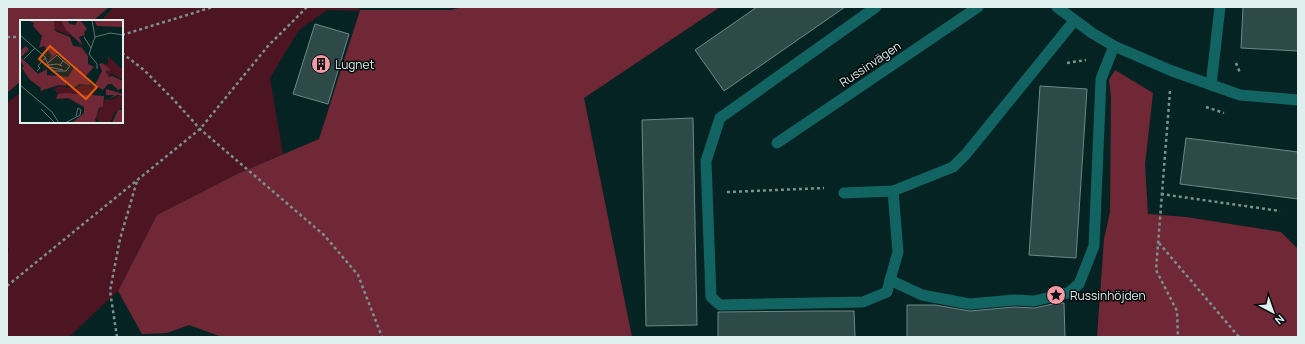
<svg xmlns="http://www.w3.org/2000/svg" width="1305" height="344" font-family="Manrope,sans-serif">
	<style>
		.green { fill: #4c1521 }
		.forest { fill: #702736 }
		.building { fill: #2d4a48; stroke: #6b8988 }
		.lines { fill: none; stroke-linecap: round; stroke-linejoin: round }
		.path { stroke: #7a9190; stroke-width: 2.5; stroke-dasharray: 3 3; stroke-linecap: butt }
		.service { stroke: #116462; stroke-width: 11 }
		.minor { stroke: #116462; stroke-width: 11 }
		.labels { text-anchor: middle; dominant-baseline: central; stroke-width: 3; stroke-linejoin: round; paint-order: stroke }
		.poi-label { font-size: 12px; fill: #deefee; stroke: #020a09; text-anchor: start }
		.street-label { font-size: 12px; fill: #deefee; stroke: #020a09 }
		.inset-road { fill: none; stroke: #5c7574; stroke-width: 1 }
		.view { fill: #e8590c; fill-opacity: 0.15; stroke: #e8590c; stroke-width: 2 }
		.inset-edge { fill: none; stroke: #deefee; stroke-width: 2 }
	</style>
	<rect width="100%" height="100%" fill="#052322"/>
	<path class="green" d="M 114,7 L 360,7 L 359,11 L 327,10 L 299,30 L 270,78 L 283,154 L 235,175 L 157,215 L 118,291 L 69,337 L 7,337 L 7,254 L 9,249 L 7,247 L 7,103 L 21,92 L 21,122 L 122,122 L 122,21 L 100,21 Z"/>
	<g class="forest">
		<path d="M 7,7 L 109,7 L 93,21 L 21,21 L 21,81 L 7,93 Z"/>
		<path d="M 462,7 L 720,7 L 584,98 L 632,337 L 222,337 L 189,325 L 167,333 L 142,334 L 118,291 L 157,215 L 235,175 L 319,139 L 360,10 L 451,10 Z"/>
		<path d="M 1115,70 L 1153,93 L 1145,165 L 1148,214 L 1186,217 L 1281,232 L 1298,249 L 1298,337 L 1097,337 L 1104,239 L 1110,212 L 1111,97 L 1109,80 Z"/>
	</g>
	<g class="building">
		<path d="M 757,7 L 845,7 L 724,91 L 695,50 Z"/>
		<path d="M 1243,7 L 1298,7 L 1298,51 L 1241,48 Z"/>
		<path d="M 315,24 L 349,34 L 328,104 L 293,94 Z"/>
		<path d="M 1040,86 L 1087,89 L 1076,258 L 1029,255 Z"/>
		<path d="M 693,118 L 697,325 L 646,326 L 642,120 Z"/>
		<path d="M 1186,138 L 1298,152 L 1298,199 L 1180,184 Z"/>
		<path d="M 1057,303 L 1064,303 L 1065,337 L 907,337 L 907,305 L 935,305 L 970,311 L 1014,307 L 1035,308 Z"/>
		<path d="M 819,311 L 854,311 L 855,337 L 718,337 L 718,312 Z"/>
	</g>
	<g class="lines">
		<g class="path">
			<path d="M 122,35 L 213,7"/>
			<path d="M 7,37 L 21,37"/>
			<path d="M 122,53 L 144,70 L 173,99 L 200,129 L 324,235 L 358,275 L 382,337"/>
			<path d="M 1067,63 L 1086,60"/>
			<path d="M 1236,63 L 1240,73"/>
			<path d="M 1170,91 L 1156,270 L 1177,311 L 1178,337"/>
			<path d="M 1206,107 L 1224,113"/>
			<path d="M 727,192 L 824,188"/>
			<path d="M 1161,194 L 1280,211"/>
			<path d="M 1159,243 L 1239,337"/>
			<path d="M 7,286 L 200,129 L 268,46 L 307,7"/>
			<path d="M 117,337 L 110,291 L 120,239 L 137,181"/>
		</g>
		<g class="service">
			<path d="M 876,7 L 720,118 L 706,161 L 711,297 L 720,305 L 863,302 L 887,292 L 890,280"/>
			<path d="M 1211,85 L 1220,7"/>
			<path d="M 893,191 L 898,252 L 890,280 L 922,295 L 970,304 L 1014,300 L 1034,301 L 1068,293 L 1079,284 L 1094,246 L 1101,79 L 1114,46"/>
			<path d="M 844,193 L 893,191 L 953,167 L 966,154 L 1074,21"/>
		</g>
		<g class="minor">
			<path d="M 1057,7 L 1092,33 L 1114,46 L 1172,71 L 1240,95 L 1298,100"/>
			<path d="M 777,143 L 978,7"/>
		</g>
	</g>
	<defs>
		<symbol id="building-disc" viewBox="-11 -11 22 22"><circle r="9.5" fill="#f49aa7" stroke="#020a09"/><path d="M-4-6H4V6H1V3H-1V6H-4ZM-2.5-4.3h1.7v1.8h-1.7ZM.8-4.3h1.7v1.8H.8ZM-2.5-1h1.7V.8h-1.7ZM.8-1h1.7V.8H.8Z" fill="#111"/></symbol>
		<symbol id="sight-disc" viewBox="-11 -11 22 22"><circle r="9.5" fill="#f49aa7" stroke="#020a09"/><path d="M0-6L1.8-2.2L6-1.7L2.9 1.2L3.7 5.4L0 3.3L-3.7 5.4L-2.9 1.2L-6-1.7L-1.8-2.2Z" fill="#111"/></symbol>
	</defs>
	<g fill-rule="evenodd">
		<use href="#building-disc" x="310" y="53" width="22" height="22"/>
		<use href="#sight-disc" x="1045" y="284" width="22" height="22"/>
	</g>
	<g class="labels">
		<g class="poi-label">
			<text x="335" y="64">Lugnet</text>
			<text x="1070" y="295">Russinhöjden</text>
		</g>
		<g class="street-label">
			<text transform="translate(870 64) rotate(-34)">Russinvägen</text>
		</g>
	</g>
	<g transform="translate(20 20)">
		<rect width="103" height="103" fill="#052322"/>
		<path d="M 24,0 L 41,0 L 50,16 L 25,5 ZM 88,36 L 103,50 L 103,60 L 91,53 L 89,57 L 85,51 L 91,50 L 84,45 L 88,43 ZM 61,65 L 78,66 L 73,70 L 73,75 L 38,74 L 34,69 L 40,66 L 56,69 ZM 98,76 L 103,77 L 103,87 L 95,92 L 90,103 L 80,103 L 76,97 L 85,79 L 92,80 Z" fill="#4c1521"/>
		<path d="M 7,0 L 34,0 L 35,11 L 50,17 L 53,26 L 61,27 L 68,36 L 68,44 L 74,47 L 66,56 L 71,65 L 59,64 L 54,68 L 46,63 L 46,66 L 39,65 L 20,71 L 21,68 L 10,60 L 2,48 L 4,46 L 0,41 L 0,31 L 6,26 L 9,30 L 1,37 L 18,54 L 27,49 L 27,55 L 48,57 L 55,46 L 38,32 L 28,42 L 32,36 L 27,29 L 24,26 L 19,28 L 22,16 L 13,6 L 14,3 ZM 41,0 L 47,0 L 50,4 L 55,5 L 58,0 L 62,2 L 67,9 L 64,12 L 65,15 L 59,17 L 63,26 L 46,10 ZM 74,0 L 103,0 L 103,7 L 77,6 ZM 82,43 L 91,50 L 85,51 L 89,57 L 92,56 L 103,61 L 103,68 L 98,70 L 92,64 L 88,64 L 83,70 L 75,65 L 82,51 L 79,44 ZM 86,69 L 103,74 L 103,76 L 97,75 L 90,79 L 94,75 L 86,75 ZM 46,73 L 84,76 L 83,86 L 79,88 L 75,100 L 77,103 L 52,103 L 64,93 L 64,87 L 48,78 L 36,79 L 38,74 ZM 98,90 L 103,90 L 103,103 L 92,103 Z" fill="#702736"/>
		<path class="inset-road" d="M 72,0 L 75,17 L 69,34 L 77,44 L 77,49M 0,15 L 25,37 L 29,47 L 43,50M 64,17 L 71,28M 75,17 L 90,13 L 103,15M 4,39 L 15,28M 28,43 L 37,35 L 43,41 L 40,45M 28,45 L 37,44 L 42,46M 17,51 L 20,48 L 18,46 L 25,38M 32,51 L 46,51 L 50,46 L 43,41M 0,65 L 32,92 L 39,103M 21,89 L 35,103M 45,103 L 60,95 L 61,90 L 58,88 L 56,96"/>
		<path class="view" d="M 30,26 L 77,67 L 66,79 L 19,39 Z"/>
		<rect width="103" height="103" class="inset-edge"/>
	</g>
	<rect width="1305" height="344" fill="none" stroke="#deefee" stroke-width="16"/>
	<g transform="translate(1273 312) rotate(139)" stroke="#020a09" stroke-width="3" paint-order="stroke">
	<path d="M0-3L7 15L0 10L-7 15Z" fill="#deefee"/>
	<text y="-6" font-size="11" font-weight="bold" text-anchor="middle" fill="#deefee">N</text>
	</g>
</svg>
